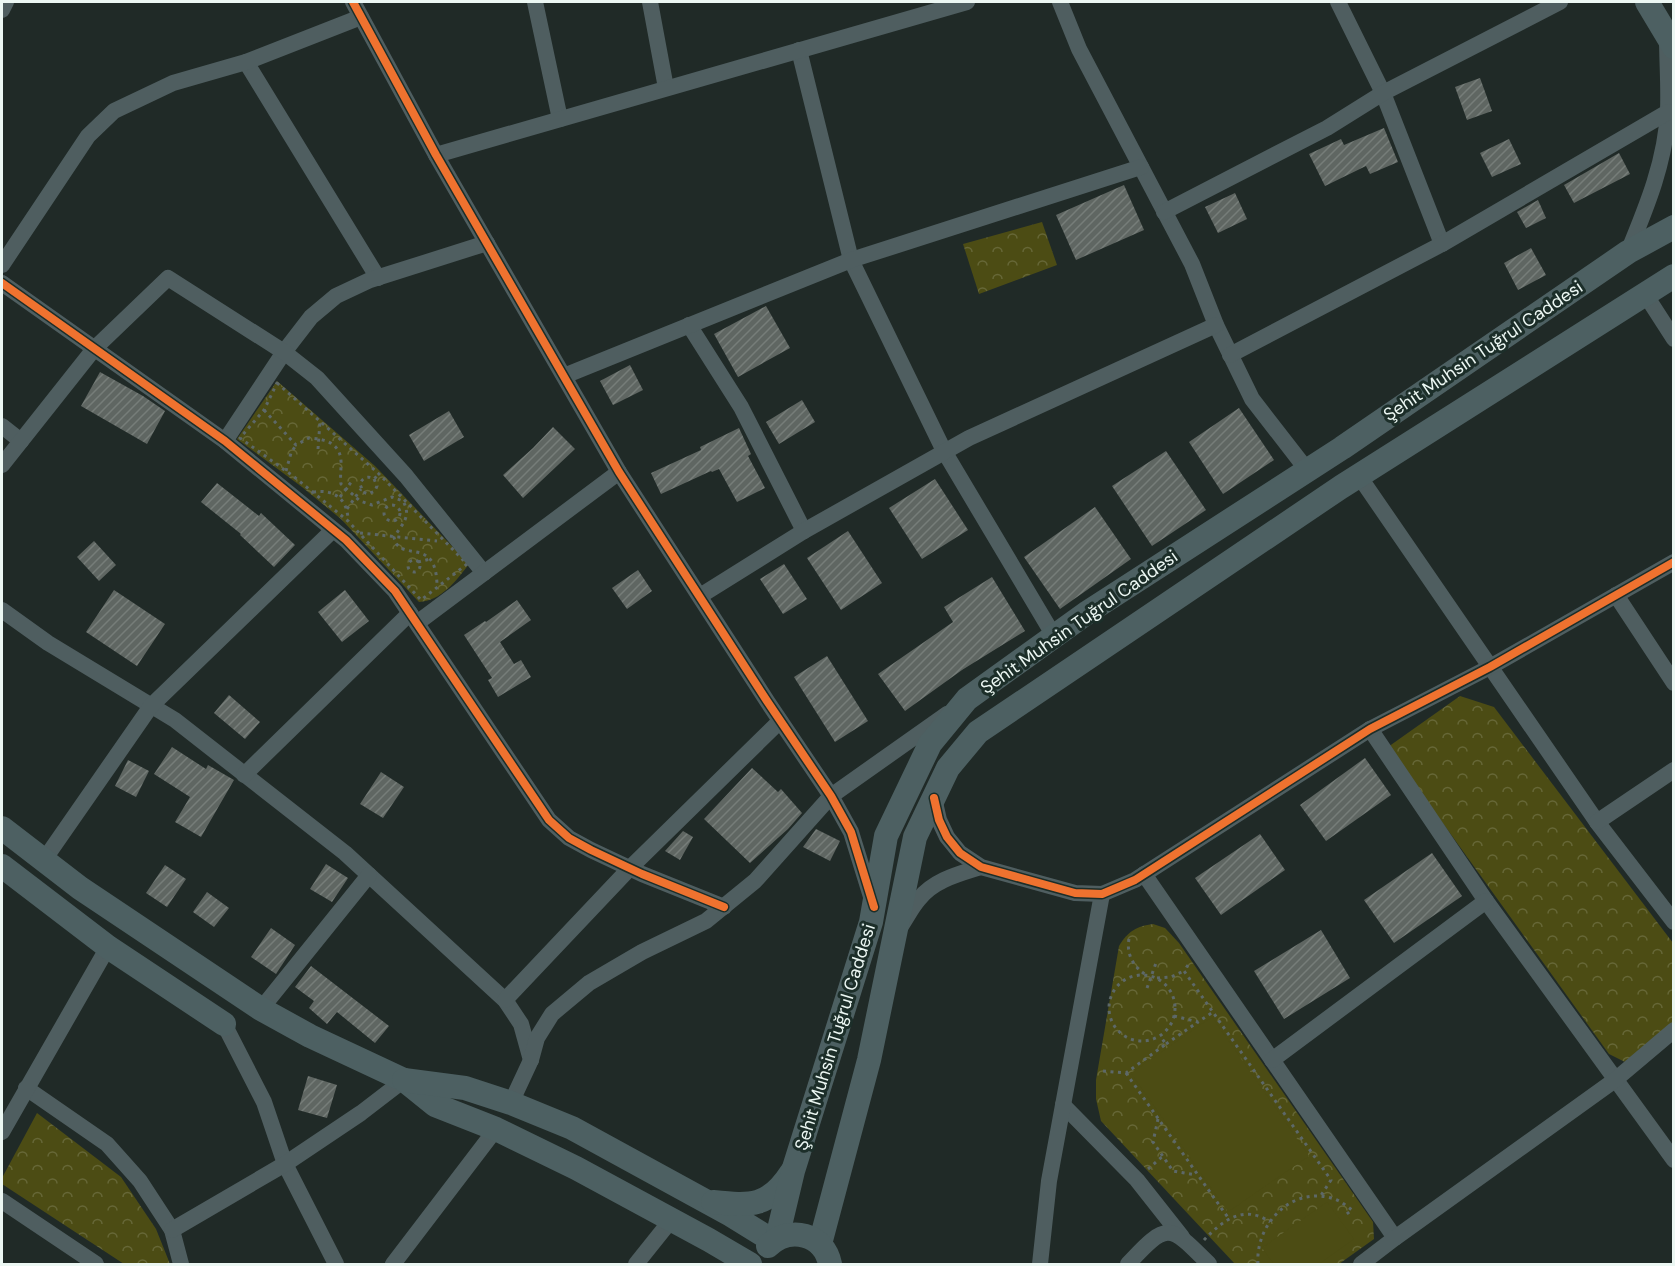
<svg xmlns="http://www.w3.org/2000/svg" width="1675" height="1266" font-family="'DM Sans',sans-serif">
	<style>
		.park { fill: url(#park-crowns) }
		.pitch { fill: #4c4c14 }
		.building { fill: url(#building-hatch) }
		.lines { fill: none; stroke-linecap: round; stroke-linejoin: round }
		.path { stroke: #5d6868; stroke-width: 3; stroke-dasharray: 3 4.5; stroke-linecap: butt }
		.street { stroke: #4f5e60; stroke-width: 16 }
		.secondary { stroke: #4d6062; stroke-width: 24 }
		.cycleway-casing { stroke: #1c2e29; stroke-width: 11 }
		.cycleway { stroke: #ef722f; stroke-width: 8 }
		.labels { text-anchor: middle; dominant-baseline: central; stroke-width: 6; stroke-linejoin: round; paint-order: stroke }
		.street-label { font-size: 18px; fill: #ecf7f3; stroke: #1c2e29 }
	</style>
	<defs>
		<pattern id="park-crowns" width="20" height="18" patternUnits="userSpaceOnUse" patternTransform="scale(1.5)"><rect width="20" height="18" fill="#4c4c14"/><path d="M2 6a3 3 0 1 1 6 0M12 15a3 3 0 1 1 6 0" fill="none" stroke="#666737"/></pattern>
		<pattern id="building-hatch" width="6" height="6" patternUnits="userSpaceOnUse" patternTransform="scale(1.5)"><rect width="6" height="6" fill="#5f6662"/><path d="M-1 1l2-2M0 6l6-6M5 7l2-2" fill="none" stroke="#767d79"/></pattern>
	</defs>
	<rect width="100%" height="100%" fill="#202a27"/>
	<g class="park">
		<path d="M 1042,222 L 1057,265 L 979,294 L 963,244 Z"/>
		<path d="M 277,381 L 375,466 L 469,564 C 456,581 441,601 419,602 L 341,519 L 302,487 L 237,439 Z"/>
		<path d="M 1460,696 L 1494,707 L 1673,943 L 1673,1023 L 1625,1062 L 1609,1054 L 1388,747 Z"/>
		<path d="M 1153,924 L 1165,928 L 1179,943 L 1373,1222 L 1374,1239 L 1339,1264 L 1235,1264 L 1101,1121 L 1096,1099 L 1096,1080 L 1119,946 C 1128,931 1137,926 1153,924 Z"/>
		<path d="M 37,1113 L 121,1177 L 156,1229 L 170,1264 L 124,1264 L 2,1184 L 2,1178 Z"/>
	</g>
	<g class="pitch">
		<path d="M 1212,1017 L 1309,1156 L 1228,1212 L 1131,1073 Z"/>
		<path d="M 1327,1202 L 1354,1239 L 1319,1264 L 1274,1264 L 1262,1248 Z"/>
	</g>
	<g class="building">
		<path d="M 1480,78 L 1492,111 L 1467,120 L 1455,87 Z"/>
		<path d="M 1384,128 L 1398,162 L 1370,174 L 1366,166 L 1325,186 L 1309,154 L 1341,139 L 1344,145 Z"/>
		<path d="M 1509,139 L 1521,164 L 1492,177 L 1480,153 Z"/>
		<path d="M 1619,153 L 1630,174 L 1574,203 L 1564,185 Z"/>
		<path d="M 1124,185 L 1144,230 L 1076,260 L 1056,215 Z"/>
		<path d="M 1235,193 L 1247,219 L 1218,233 L 1205,207 Z"/>
		<path d="M 1538,200 L 1546,218 L 1526,228 L 1517,212 Z"/>
		<path d="M 1531,248 L 1546,275 L 1518,290 L 1504,263 Z"/>
		<path d="M 766,306 L 790,348 L 738,377 L 714,334 Z"/>
		<path d="M 630,365 L 643,390 L 613,405 L 600,381 Z"/>
		<path d="M 100,372 L 143,396 L 165,411 L 147,444 L 81,406 Z"/>
		<path d="M 802,400 L 815,422 L 779,444 L 766,422 Z"/>
		<path d="M 1239,408 L 1274,460 L 1223,494 L 1189,442 Z"/>
		<path d="M 449,411 L 464,437 L 424,461 L 409,435 Z"/>
		<path d="M 553,427 L 575,449 L 523,498 L 503,475 L 533,448 Z"/>
		<path d="M 739,428 L 751,454 L 748,456 L 765,488 L 737,502 L 719,469 L 712,472 L 711,471 L 661,494 L 651,473 L 701,450 L 700,447 Z"/>
		<path d="M 1166,451 L 1206,510 L 1152,546 L 1112,486 Z"/>
		<path d="M 935,479 L 968,530 L 922,559 L 889,508 Z"/>
		<path d="M 217,483 L 259,516 L 261,513 L 295,545 L 274,567 L 240,535 L 241,534 L 201,502 Z"/>
		<path d="M 1095,507 L 1131,559 L 1060,609 L 1024,557 Z"/>
		<path d="M 848,531 L 882,583 L 841,610 L 807,558 Z"/>
		<path d="M 94,541 L 116,565 L 99,581 L 77,557 Z"/>
		<path d="M 784,564 L 807,599 L 783,614 L 760,579 Z"/>
		<path d="M 638,570 L 652,591 L 627,609 L 612,588 Z"/>
		<path d="M 992,577 L 1025,631 L 962,670 L 905,711 L 878,674 L 953,622 L 944,607 Z"/>
		<path d="M 114,590 L 165,624 L 137,666 L 86,632 Z"/>
		<path d="M 345,590 L 369,621 L 342,642 L 318,612 Z"/>
		<path d="M 517,600 L 531,620 L 500,642 L 514,664 L 521,660 L 531,677 L 498,697 L 488,680 L 492,678 L 464,635 L 485,621 L 486,622 Z"/>
		<path d="M 827,656 L 868,721 L 835,742 L 794,677 Z"/>
		<path d="M 229,695 L 260,722 L 245,739 L 214,713 Z"/>
		<path d="M 172,747 L 206,769 L 208,765 L 234,780 L 201,837 L 175,822 L 190,797 L 154,774 Z"/>
		<path d="M 1365,758 L 1391,795 L 1326,841 L 1300,805 Z"/>
		<path d="M 128,760 L 149,771 L 136,797 L 115,786 Z"/>
		<path d="M 752,768 L 778,792 L 781,789 L 802,813 L 788,829 L 750,863 L 704,819 Z"/>
		<path d="M 381,772 L 404,787 L 383,818 L 360,804 Z"/>
		<path d="M 816,829 L 840,841 L 830,861 L 803,847 Z"/>
		<path d="M 683,831 L 693,837 L 680,860 L 665,851 Z"/>
		<path d="M 1260,834 L 1285,870 L 1221,915 L 1195,878 Z"/>
		<path d="M 1432,853 L 1462,896 L 1394,943 L 1364,900 Z"/>
		<path d="M 326,864 L 348,878 L 332,902 L 310,889 Z"/>
		<path d="M 165,865 L 186,879 L 167,907 L 146,893 Z"/>
		<path d="M 207,892 L 229,908 L 214,927 L 193,912 Z"/>
		<path d="M 271,928 L 295,945 L 276,974 L 251,957 Z"/>
		<path d="M 1321,930 L 1350,978 L 1284,1019 L 1254,971 Z"/>
		<path d="M 311,966 L 389,1026 L 375,1043 L 337,1012 L 327,1024 L 309,1008 L 314,1001 L 295,987 Z"/>
		<path d="M 308,1076 L 337,1085 L 327,1118 L 298,1110 Z"/>
	</g>
	<g class="lines">
		<g class="path">
			<path d="M 277,383 L 379,474 L 467,564 L 421,600 L 348,521 L 293,476 L 240,438 L 264,410 Z"/>
			<path d="M 264,410 L 296,445 L 309,438 C 327,439 342,444 341,465 C 341,472 340,478 341,484 L 360,501 L 372,505 L 392,497 L 403,501 C 412,517 402,524 394,537 C 397,556 418,547 429,558 C 436,565 437,578 437,587"/>
			<path d="M 318,449 L 320,422"/>
			<path d="M 286,471 L 291,453 L 296,445"/>
			<path d="M 374,479 L 377,486 L 375,491 L 368,494 L 363,492 L 360,484 C 362,478 368,475 374,479 L 379,474"/>
			<path d="M 313,492 C 333,489 348,498 348,521"/>
			<path d="M 340,497 L 352,481"/>
			<circle cx="392" cy="513" r="8"/>
			<path d="M 347,509 L 361,489"/>
			<path d="M 360,533 L 437,541"/>
			<circle cx="414" cy="566" r="6"/>
			<path d="M 418,562 L 430,559"/>
			<path d="M 1129,939 C 1126,955 1134,968 1148,976"/>
			<path d="M 1188,965 L 1184,971 L 1331,1180 L 1320,1197"/>
			<circle cx="1142" cy="1008" r="33"/>
			<path d="M 1157,978 L 1171,977 L 1184,971"/>
			<path d="M 1147,988 L 1156,963"/>
			<path d="M 1174,1016 L 1198,1022 L 1213,1012"/>
			<path d="M 1166,1044 L 1198,1022"/>
			<path d="M 1103,1071 L 1126,1073 L 1166,1044 L 1160,1036"/>
			<path d="M 1126,1073 L 1229,1219"/>
			<path d="M 1158,1119 L 1153,1142 L 1173,1171 L 1196,1175"/>
			<path d="M 1148,1169 L 1163,1156"/>
			<path d="M 1204,1240 C 1223,1220 1244,1204 1270,1222"/>
			<path d="M 1258,1264 C 1255,1223 1294,1183 1337,1200 C 1342,1202 1348,1207 1352,1210 L 1344,1216"/>
		</g>
		<g class="street">
			<path d="M 353,2 L 436,155 L 619,472 L 767,701 L 831,796 L 851,832 L 872,900"/>
			<path d="M 535,2 L 560,119"/>
			<path d="M 650,2 L 666,88"/>
			<path d="M 1060,2 L 1079,49 L 1192,264 L 1216,325 L 1252,399 L 1307,470"/>
			<path d="M 1338,2 L 1383,93 L 1442,244"/>
			<path d="M 2,10 L 6,2"/>
			<path d="M 799,50 L 851,260 L 944,451 L 1054,636"/>
			<path d="M 246,62 L 378,278"/>
			<path d="M 436,155 L 967,2"/>
			<path d="M 1164,212 L 1327,128 L 1383,93 L 1560,2"/>
			<path d="M 1628,252 C 1647,206 1666,160 1668,110 C 1669,86 1667,61 1667,36"/>
			<path d="M 2,265 L 88,136 L 114,111 L 173,83 L 246,62 L 361,17"/>
			<path d="M 2,283 L 225,441 L 346,540 L 395,591 L 549,820 L 569,838 L 591,850 L 642,874 L 724,907"/>
			<path d="M 1645,294 L 1674,339"/>
			<path d="M 689,325 L 741,407 L 804,531"/>
			<path d="M 1230,355 L 1442,244 L 1668,112"/>
			<path d="M 564,376 L 851,260 L 1141,167"/>
			<path d="M 2,426 L 21,441"/>
			<path d="M 225,441 L 284,352 L 311,317 L 336,296 L 370,280 L 487,243"/>
			<path d="M 2,465 L 94,349 L 168,278 L 284,352 L 317,378 L 406,476 L 484,573"/>
			<path d="M 1359,476 L 1597,822 L 1674,922"/>
			<path d="M 1616,595 L 1674,683"/>
			<path d="M 700,596 L 804,531 L 969,438 L 1216,325"/>
			<path d="M 2,610 L 48,643 L 175,720 L 345,853 L 505,1000 L 521,1024 L 531,1060"/>
			<path d="M 417,623 L 619,472"/>
			<path d="M 1370,729 L 1486,901 L 1674,1160"/>
			<path d="M 244,775 L 410,613"/>
			<path d="M 934,798 L 939,820 L 947,837 L 960,853 L 981,867 L 1075,893 L 1102,894 L 1135,880 L 1370,729 L 1490,667 L 1674,562"/>
			<path d="M 1597,822 L 1674,770"/>
			<path d="M 44,860 L 151,706 L 333,530"/>
			<path d="M 1144,874 L 1395,1238"/>
			<path d="M 901,926 C 907,917 912,907 919,899 C 934,880 959,874 981,867"/>
			<path d="M 505,1000 L 630,868 L 780,721"/>
			<path d="M 261,1009 L 369,875"/>
			<path d="M 224,1024 L 264,1102 L 285,1164 L 336,1264"/>
			<path d="M 1272,1060 L 1486,901"/>
			<path d="M 26,1088 L 107,1144 L 140,1181 L 172,1230 L 181,1264"/>
			<path d="M 511,1103 L 531,1060 L 537,1038 L 552,1014 L 589,983 L 642,952 L 706,921 L 755,881 L 831,796 L 947,714"/>
			<path d="M 1063,1105 L 1137,1180 L 1182,1237"/>
			<path d="M 2,1132 L 108,947"/>
			<path d="M 2,1201 L 96,1264"/>
			<path d="M 172,1230 L 285,1164 L 361,1113 L 404,1080"/>
			<path d="M 393,1264 L 496,1129"/>
			<path d="M 636,1264 L 672,1219"/>
			<path d="M 1040,1264 L 1049,1181 L 1102,894"/>
			<path d="M 1128,1264 C 1168,1221 1169,1224 1209,1264"/>
			<path d="M 1361,1264 L 1395,1238 L 1615,1080 L 1674,1030"/>
		</g>
		<g class="secondary">
			<path d="M 1647,2 L 1674,47"/>
			<path d="M 2,828 L 80,888 L 261,1009 L 310,1036 L 404,1080 L 435,1105 L 496,1129 L 576,1168 L 709,1240 L 750,1264"/>
			<path d="M 2,866 L 108,947 L 224,1024"/>
			<path d="M 404,1080 L 465,1088 L 511,1103 L 572,1128 L 731,1215 L 773,1241"/>
			<path d="M 713,1202 C 751,1206 769,1207 791,1173"/>
			<path d="M 777,1238 L 793,1171 L 871,922 L 886,836 L 930,744 L 967,699 L 1088,612 L 1342,448 L 1628,252 L 1674,227"/>
			<path d="M 820,1244 L 869,1060 L 915,837 L 948,768 L 978,732 L 1341,487 L 1674,276"/>
			<path d="M 768,1246 C 790,1225 824,1234 830,1264"/>
		</g>
		<defs>
			<g id="cycleway">
				<path d="M 353,2 L 436,155 L 619,472 L 767,701 L 831,796 L 851,832 L 874,907"/>
				<path d="M 2,283 L 225,441 L 346,540 L 395,591 L 549,820 L 569,838 L 591,850 L 642,874 L 724,907"/>
				<path d="M 934,798 L 939,820 L 947,837 L 960,853 L 981,867 L 1075,893 L 1102,894 L 1135,880 L 1370,729 L 1490,667 L 1674,562"/>
			</g>
		</defs>
		<use href="#cycleway" class="cycleway-casing"/>
		<use href="#cycleway" class="cycleway"/>
	</g>
	<g class="labels">
		<g class="street-label">
			<text transform="translate(1483 351) rotate(-34)">Şehit Muhsin Tuğrul Caddesi</text>
			<text transform="translate(1079 622) rotate(-35)">Şehit Muhsin Tuğrul Caddesi</text>
			<text transform="translate(835 1037) rotate(-73)">Şehit Muhsin Tuğrul Caddesi</text>
		</g>
	</g>
	<rect width="1675" height="1266" fill="none" stroke="#ecf7f3" stroke-width="6"/>
</svg>
